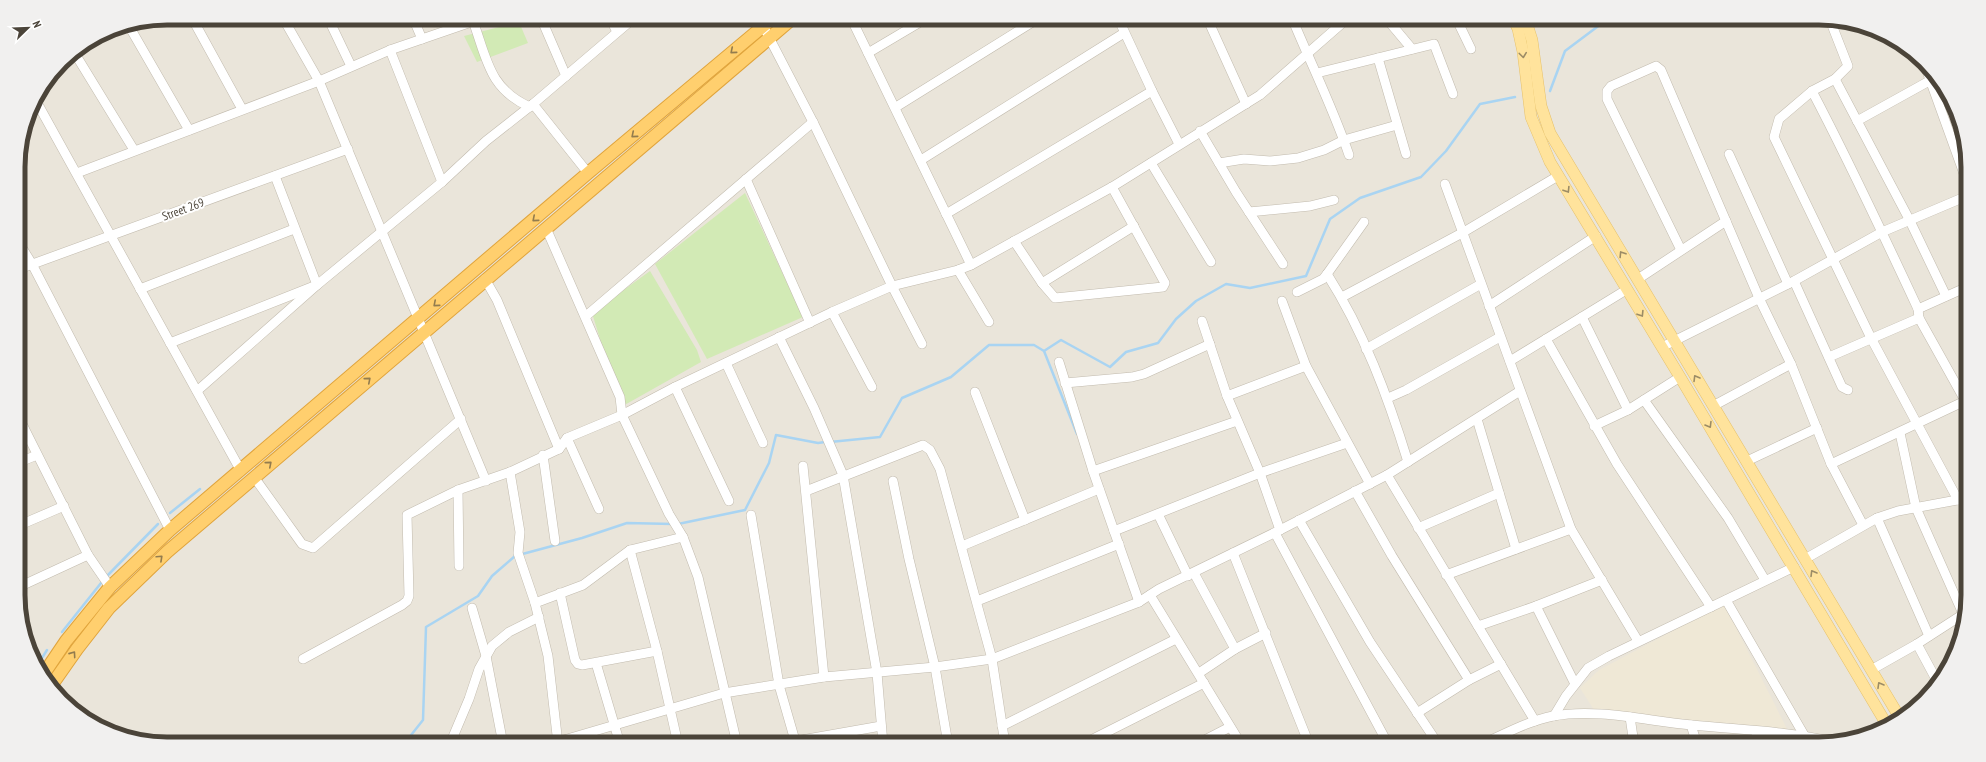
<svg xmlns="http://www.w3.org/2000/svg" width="1986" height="762" font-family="'PT Sans Narrow',sans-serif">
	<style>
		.residential { fill: #eae5da }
		.education { fill: #efe8d6 }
		.green { fill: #d2eab5 }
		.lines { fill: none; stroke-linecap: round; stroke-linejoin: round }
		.stream { stroke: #a9d4f2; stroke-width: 2.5 }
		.minor-casing { stroke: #c2bbae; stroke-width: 10 }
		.major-casing { stroke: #e6c16a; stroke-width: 12 }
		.highway-casing { stroke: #e0a43c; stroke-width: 14 }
		.minor { stroke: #fff; stroke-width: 9 }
		.major { stroke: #ffe39c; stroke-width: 11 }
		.highway { stroke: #ffcf6e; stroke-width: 12 }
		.oneway { stroke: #937c4e }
		.oneway2 { stroke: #9c8c66 }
		.labels { text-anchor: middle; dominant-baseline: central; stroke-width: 4; stroke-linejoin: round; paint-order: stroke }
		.street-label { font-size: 12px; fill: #4b4439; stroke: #fff }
		.rim { fill: none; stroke: #4b4439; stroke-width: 5 }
	</style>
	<rect width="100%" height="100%" fill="#f6f3ec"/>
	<path class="residential" d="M 167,18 L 1819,18 L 1867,26 L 1902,43 L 1931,69 L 1953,102 L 1967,148 L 1968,595 L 1960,643 L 1937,685 L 1909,713 L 1867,736 L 1828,744 L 167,744 L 119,736 L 84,719 L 55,693 L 33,660 L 21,624 L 18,157 L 34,101 L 69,55 L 110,29 Z"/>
	<path class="education" d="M 1724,604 L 1787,729 L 1702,723 L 1596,713 L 1580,688 L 1599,670 Z"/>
	<g class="green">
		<path d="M 519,22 L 528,43 L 477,62 L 464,36 Z"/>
		<path d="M 745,193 L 803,317 L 707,359 L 655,264 Z"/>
		<path d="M 650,271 L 697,350 L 701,362 L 621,407 L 592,313 Z"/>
	</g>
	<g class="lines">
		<g class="stream">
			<path d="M 1665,18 L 1693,23 L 1702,18"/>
			<path d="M 1550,91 L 1565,51 L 1609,18"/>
			<path d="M 1044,351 L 1077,434"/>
			<path d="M 830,442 L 880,437 L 902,398 L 951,377 L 989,345 L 1034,345 L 1044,351 L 1061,340 L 1110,367 L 1126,352 L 1158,343 L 1176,319 L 1196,301 L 1226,284 L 1250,288 L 1306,276 L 1330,219 L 1360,198 L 1421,177 L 1446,151 L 1480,104 L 1515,97"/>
			<path d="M 170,513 L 200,489"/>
			<path d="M 678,524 L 745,510 L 769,463 L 776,435 L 818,443 L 825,442"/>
			<path d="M 107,576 L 158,524"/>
			<path d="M 62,632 L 101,583"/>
			<path d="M 37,666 L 47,650"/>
			<path d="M 404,744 L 423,720 L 426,627 L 478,596 L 492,576 L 515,556 L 582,538 L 627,523 L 673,524"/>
		</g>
		<defs>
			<g id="minor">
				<path d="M 192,18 L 242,109"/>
				<path d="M 283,18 L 319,81 L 486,481"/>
				<path d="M 328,18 L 351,66"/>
				<path d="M 541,18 L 566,76"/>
				<path d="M 610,18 L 617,32"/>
				<path d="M 759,18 L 813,122 L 892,286 L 922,344"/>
				<path d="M 851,18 L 971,265 L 1112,187 L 1260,95 L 1348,18"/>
				<path d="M 1118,18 L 1152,91 L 1179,144"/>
				<path d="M 1207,18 L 1246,104"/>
				<path d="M 1292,18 C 1311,64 1333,108 1349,155"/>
				<path d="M 1386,18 L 1412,49"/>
				<path d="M 1456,18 L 1471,49"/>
				<path d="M 1830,20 L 1848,66 L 1835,79 L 1812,91 L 1779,119 L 1774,137 L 1871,338 L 1958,500"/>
				<path d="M 473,21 C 487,59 489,89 530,107"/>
				<path d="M 129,26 L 189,130"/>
				<path d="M 422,39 L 483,18"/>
				<path d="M 390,50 L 442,182"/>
				<path d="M 74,52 L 134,150"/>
				<path d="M 868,53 L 927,18"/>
				<path d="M 1378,58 L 1406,154"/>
				<path d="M 1924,63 L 1967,182"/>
				<path d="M 1317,73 L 1434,44 L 1453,94"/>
				<path d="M 1835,79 L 1910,221 L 1946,296"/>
				<path d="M 1812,91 C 1850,163 1884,236 1918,309 L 1919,318 L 1967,404"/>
				<path d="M 35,99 L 241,471"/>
				<path d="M 533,104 L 588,173"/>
				<path d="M 896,107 L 1039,18"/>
				<path d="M 1857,121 L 1931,80"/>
				<path d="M 1200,131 L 1236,192 L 1283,264"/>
				<path d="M 1729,154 L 1788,284"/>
				<path d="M 921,160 L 1124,33"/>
				<path d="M 1151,163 L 1211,262"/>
				<path d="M 1219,163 L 1244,159 L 1270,161 L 1298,158 L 1324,150 L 1344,140 L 1397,125"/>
				<path d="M 77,173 L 319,81 L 390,50 L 422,39 L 413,18"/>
				<path d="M 746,179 L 810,323"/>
				<path d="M 1445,184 L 1571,529 L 1638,641"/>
				<path d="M 1249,212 L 1310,206 L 1334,200"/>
				<path d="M 946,214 L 1152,91"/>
				<path d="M 546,228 L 620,397 L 622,415 L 669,514 L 683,537 L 698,577 L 737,744"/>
				<path d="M 1014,241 L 1042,283 L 1055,298 L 1163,287 L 1165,283 L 1112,187"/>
				<path d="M 19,243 L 32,264 L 170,530"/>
				<path d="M 1681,250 L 1607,99 L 1607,91 L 1611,86 L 1656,66 L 1661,70 L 1759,298 L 1791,364 L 1831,464 L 1863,525"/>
				<path d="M 19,269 L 348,149"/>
				<path d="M 958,270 L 989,322"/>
				<path d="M 1327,274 C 1364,332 1388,397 1408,462"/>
				<path d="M 485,279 L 497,300 L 559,449"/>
				<path d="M 1638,279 L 1726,221"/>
				<path d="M 1794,281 L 1842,387 L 1848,390"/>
				<path d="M 1042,283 L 1134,226"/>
				<path d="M 140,289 L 294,229"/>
				<path d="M 1297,292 L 1323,279 L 1327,274 L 1364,222"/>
				<path d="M 1342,297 L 1462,233 L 1558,176"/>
				<path d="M 1282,301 L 1306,366 L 1370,484"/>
				<path d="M 1489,306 L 1596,236"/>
				<path d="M 1918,309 L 1967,287"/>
				<path d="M 832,312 L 872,387"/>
				<path d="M 586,316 L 813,122"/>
				<path d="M 1582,317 L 1628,410"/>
				<path d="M 1202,321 L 1227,396 L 1260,473 L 1280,530"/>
				<path d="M 779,337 L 814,408 L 843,475 L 877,673 L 883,744"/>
				<path d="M 1546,339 L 1617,464 L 1711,607"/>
				<path d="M 170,343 L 317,285 L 275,176"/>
				<path d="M 1662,347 L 1794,281 L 1882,232 L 1967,196"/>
				<path d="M 1366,349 L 1481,284"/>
				<path d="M 1829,357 L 1919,318"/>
				<path d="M 1510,361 L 1626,290"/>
				<path d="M 1059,362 L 1093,471 L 1139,602"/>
				<path d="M 726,363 L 763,443"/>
				<path d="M 1065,383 L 1132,377 L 1144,374 L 1210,344"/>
				<path d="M 675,387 L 729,501"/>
				<path d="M 197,391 L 317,285 L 442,182 L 486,141 L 533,104 L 634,18"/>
				<path d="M 975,392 L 1025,520"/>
				<path d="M 1227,396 L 1306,366"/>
				<path d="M 1388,398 L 1406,390 L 1500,337"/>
				<path d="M 1644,400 L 1728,518 L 1765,580"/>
				<path d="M 1713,406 L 1791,364"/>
				<path d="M 1477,419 L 1516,549"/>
				<path d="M 20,420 L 88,555 L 110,587"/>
				<path d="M 1594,426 L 1628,410 L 1680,377"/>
				<path d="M 1900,433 L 1916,508 L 1964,616"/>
				<path d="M 567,438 L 599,509"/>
				<path d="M 543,455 L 555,541"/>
				<path d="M 1747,461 L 1817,428"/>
				<path d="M 20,462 L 37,455"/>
				<path d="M 1831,464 L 1967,400"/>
				<path d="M 803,466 L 824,677"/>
				<path d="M 1093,471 L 1237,421"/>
				<path d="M 510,472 L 520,532 L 518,553 L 535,603 L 548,656 L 558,744"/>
				<path d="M 1387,475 L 1535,721"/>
				<path d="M 254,477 L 302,544 L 313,548 L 461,419"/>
				<path d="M 893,481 L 909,559 L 935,667 L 948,744"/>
				<path d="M 458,490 L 459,566"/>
				<path d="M 806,491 L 918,447 L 923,445 L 930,450 L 940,469 L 992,659 L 1005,744"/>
				<path d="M 1355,491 L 1392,556 L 1469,680"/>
				<path d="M 1158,514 L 1188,576"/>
				<path d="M 751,515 L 779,685 L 796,744"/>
				<path d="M 1877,518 L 1929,636"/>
				<path d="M 1299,520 L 1370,642 L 1438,744"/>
				<path d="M 20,525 L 64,506"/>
				<path d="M 1418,528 L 1499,493"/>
				<path d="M 1114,531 L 1260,473 L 1347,443"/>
				<path d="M 1275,533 L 1388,744"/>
				<path d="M 962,546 L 1099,489"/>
				<path d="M 630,550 L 657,651 L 678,744"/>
				<path d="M 1233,553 L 1309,744"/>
				<path d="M 1805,559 L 1877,518 L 1898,511 L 1968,498"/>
				<path d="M 1194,573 L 1235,649"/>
				<path d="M 1446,575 L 1571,529"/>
				<path d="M 21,586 L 88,555"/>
				<path d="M 560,593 L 575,660 L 578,664 L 582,665 L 657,651"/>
				<path d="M 1150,595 L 1241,744"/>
				<path d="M 1726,600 L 1804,735"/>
				<path d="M 977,601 L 1119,544"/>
				<path d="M 535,603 L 583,585 L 630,550 L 683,537"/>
				<path d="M 1536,606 L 1575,684"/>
				<path d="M 472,608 L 486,656 L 503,744"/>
				<path d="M 1478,626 L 1536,606 L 1602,580"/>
				<path d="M 1917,644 L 1938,683"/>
				<path d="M 303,659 L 402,605 L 407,601 L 409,596 L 407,515 L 458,490 L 510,472 L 559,449 L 567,438 L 622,415 L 675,387 L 832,312 L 892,286 L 958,270 L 971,265"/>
				<path d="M 596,663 L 620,744"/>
				<path d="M 1871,670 L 1917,644 L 1965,613"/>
				<path d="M 1199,673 L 1235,649 L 1266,633"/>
				<path d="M 1417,713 L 1469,680 L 1501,664"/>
				<path d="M 1554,716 L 1566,696 L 1588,668 L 1609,656 L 1794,567"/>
				<path d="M 1630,717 L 1634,744"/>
				<path d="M 1691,725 L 1697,744"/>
				<path d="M 1002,726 L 1176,639"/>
				<path d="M 1756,731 L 1758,744"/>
				<path d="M 796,741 L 881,726"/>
				<path d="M 450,744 L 469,699 L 479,669 L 492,646 L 509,632 L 539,617"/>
				<path d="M 542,744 L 557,742 L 724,693 L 824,677 L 935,667 L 992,659 L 1139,602 L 1159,589 L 1280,530 L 1387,475 L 1520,391"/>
				<path d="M 1083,744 L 1204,683"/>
				<path d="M 1197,744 L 1230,727"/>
				<path d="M 1482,744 C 1505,734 1528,721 1553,716 C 1598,708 1647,721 1692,725 C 1740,730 1788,731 1834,742"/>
			</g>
			<g id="major">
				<path d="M 1513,18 L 1518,29 L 1523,52 L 1531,117 L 1550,162 L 1680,377 L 1887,725"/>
				<path d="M 1525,18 L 1532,40 L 1541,106 L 1550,133 L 1900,718"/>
			</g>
			<g id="highway">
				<path d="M 43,675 L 66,641 L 110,587 L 170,530 L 588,173 L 773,18"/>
				<path d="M 51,686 L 77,649 L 109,608 L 167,552 L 793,18"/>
			</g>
		</defs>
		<use href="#minor" class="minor-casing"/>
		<use href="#major" class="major-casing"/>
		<use href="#highway" class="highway-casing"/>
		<use href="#minor" class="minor"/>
		<use href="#major" class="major"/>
		<use href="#highway" class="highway"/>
	</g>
	<defs><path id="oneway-chevron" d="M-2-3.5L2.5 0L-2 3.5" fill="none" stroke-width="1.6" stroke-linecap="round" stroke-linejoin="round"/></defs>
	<g class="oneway">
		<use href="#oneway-chevron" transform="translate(733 51) rotate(140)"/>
		<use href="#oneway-chevron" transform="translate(634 135) rotate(140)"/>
		<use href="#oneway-chevron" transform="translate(535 219) rotate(139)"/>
		<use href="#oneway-chevron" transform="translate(436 304) rotate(139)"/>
		<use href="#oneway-chevron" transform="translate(368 380) rotate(-41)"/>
		<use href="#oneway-chevron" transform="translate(269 464) rotate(-41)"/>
		<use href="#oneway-chevron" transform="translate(160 558) rotate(-43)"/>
		<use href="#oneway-chevron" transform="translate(73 654) rotate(-55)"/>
	</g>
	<g class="oneway2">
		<use href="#oneway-chevron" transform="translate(1523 55) rotate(83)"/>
		<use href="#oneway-chevron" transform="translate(1567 190) rotate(58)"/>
		<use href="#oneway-chevron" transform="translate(1622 254) rotate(-122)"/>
		<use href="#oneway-chevron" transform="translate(1641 314) rotate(58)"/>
		<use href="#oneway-chevron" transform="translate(1696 378) rotate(-121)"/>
		<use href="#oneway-chevron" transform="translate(1709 425) rotate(59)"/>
		<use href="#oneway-chevron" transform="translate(1813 573) rotate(-121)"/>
		<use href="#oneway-chevron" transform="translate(1880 685) rotate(-120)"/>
	</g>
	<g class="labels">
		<g class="street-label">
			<text transform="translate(183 209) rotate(-20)">Street 269</text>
		</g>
	</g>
	<path d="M0 0H1986V762H0ZM167 25H1819A142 142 0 0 1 1961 167V595A142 142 0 0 1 1819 737H167A142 142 0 0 1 25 595V167A142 142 0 0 1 167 25Z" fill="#f1f0ef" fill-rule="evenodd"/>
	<path class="rim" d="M167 25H1819A142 142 0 0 1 1961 167V595A142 142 0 0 1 1819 737H167A142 142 0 0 1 25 595V167A142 142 0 0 1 167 25Z"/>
	<g transform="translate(28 28) rotate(67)" stroke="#ffffff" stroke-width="3" paint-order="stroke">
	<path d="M0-3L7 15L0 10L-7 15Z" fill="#4b4439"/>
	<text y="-6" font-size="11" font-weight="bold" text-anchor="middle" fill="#4b4439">N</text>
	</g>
</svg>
